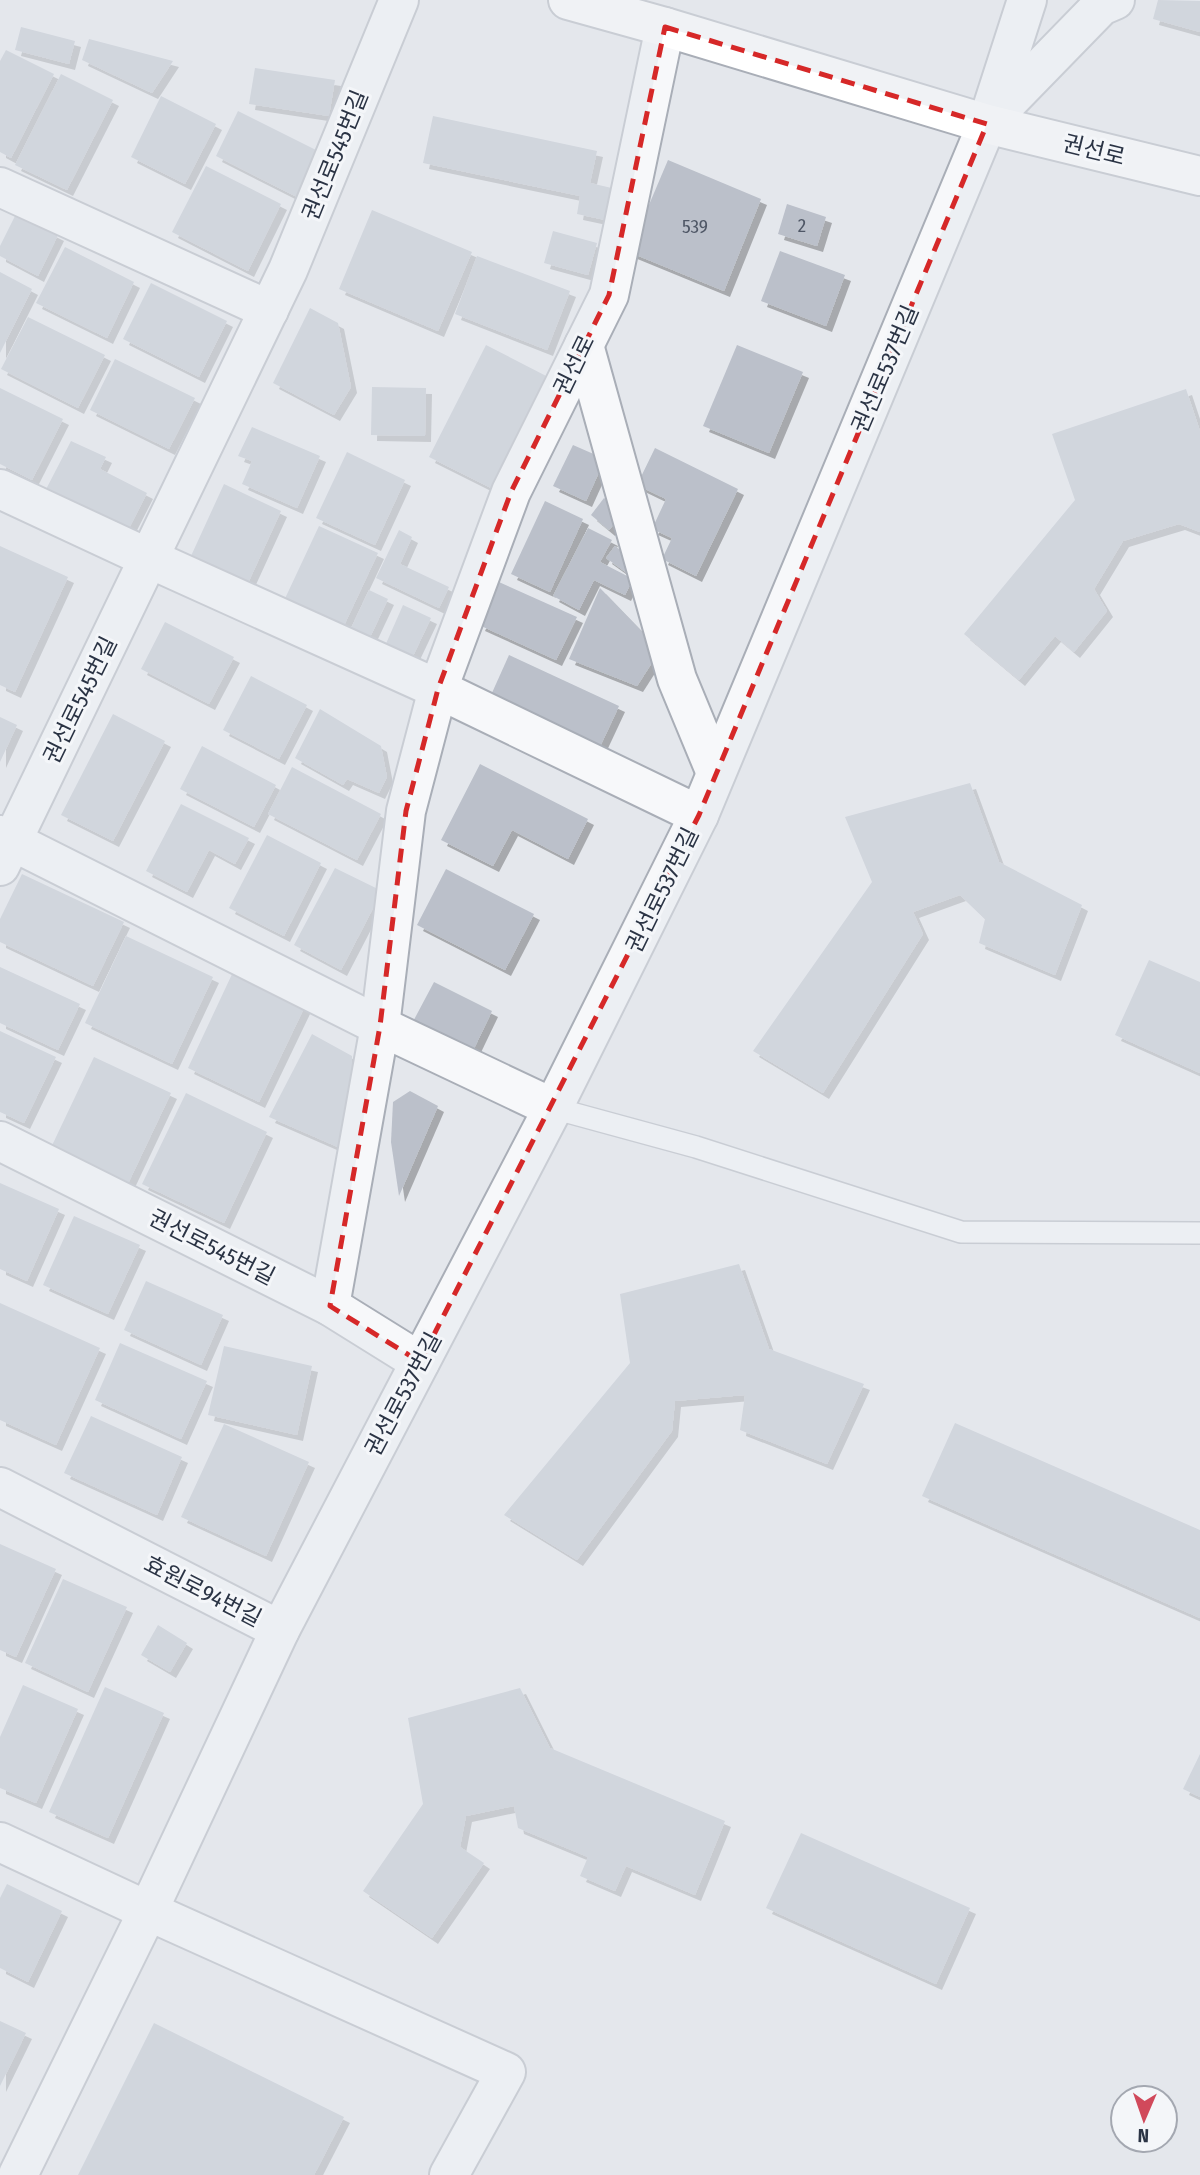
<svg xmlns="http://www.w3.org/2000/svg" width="1200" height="2175" font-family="'Fira Sans Condensed','Noto Sans KR',sans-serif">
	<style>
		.building { fill: #bbc0ca; filter: url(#shadow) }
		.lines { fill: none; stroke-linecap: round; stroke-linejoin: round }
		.lane-casing { stroke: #a9aeb7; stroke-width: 24 }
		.street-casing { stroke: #a9aeb7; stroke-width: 42 }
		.secondary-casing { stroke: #a9aeb7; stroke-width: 42 }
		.lane { stroke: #f7f8fa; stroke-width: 21 }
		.street { stroke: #f7f8fa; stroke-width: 38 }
		.secondary { stroke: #fff; stroke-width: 38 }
		.marked { fill: none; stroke: #d62828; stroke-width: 5; stroke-dasharray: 14 9; stroke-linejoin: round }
		.labels { text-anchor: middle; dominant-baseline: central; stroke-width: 6; stroke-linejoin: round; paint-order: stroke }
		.number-label { font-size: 19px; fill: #4f5766 }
		.street-label { font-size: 23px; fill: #2b3445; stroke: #f4f6f9 }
	</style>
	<defs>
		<filter id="shadow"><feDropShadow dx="6" dy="6" stdDeviation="0" flood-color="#0004"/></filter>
	</defs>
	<rect width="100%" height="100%" fill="#e4e7ec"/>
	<g class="building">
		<path d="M 1158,0 L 1200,1 L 1200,32 L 1153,19 Z"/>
		<path d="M 21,27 L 75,41 L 69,64 L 15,50 Z"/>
		<path d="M 89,39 L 173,61 L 152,93 L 82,60 Z"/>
		<path d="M 6,50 L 54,74 L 11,158 L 0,152 L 0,61 Z"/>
		<path d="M 255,68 L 335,80 L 329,116 L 249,104 Z"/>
		<path d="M 61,74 L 113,100 L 67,190 L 15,165 Z"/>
		<path d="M 161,96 L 216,124 L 185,184 L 131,157 Z"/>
		<path d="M 238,111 L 324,154 L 301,199 L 216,156 Z"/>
		<path d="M 433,116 L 597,151 L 590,183 L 616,189 L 610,221 L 577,214 L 580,196 L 423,163 Z"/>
		<path d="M 668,160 L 761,199 L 724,291 L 629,252 Z"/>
		<path d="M 206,166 L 281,204 L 248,271 L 172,232 Z"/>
		<path d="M 787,204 L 826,217 L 817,246 L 778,234 Z"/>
		<path d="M 372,210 L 472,252 L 438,331 L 339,289 Z"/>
		<path d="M 16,214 L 58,235 L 38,276 L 0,256 L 0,246 Z"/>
		<path d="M 553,231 L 597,243 L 588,275 L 544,263 Z"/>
		<path d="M 65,247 L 134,282 L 107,338 L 36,303 Z"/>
		<path d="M 780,251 L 845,275 L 826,326 L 761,301 Z"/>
		<path d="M 477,256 L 570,291 L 547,350 L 455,314 Z"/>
		<path d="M 0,272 L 32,289 L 0,353 Z"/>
		<path d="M 151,283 L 227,321 L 199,377 L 123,339 Z"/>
		<path d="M 310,308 L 338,323 L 351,387 L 334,415 L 273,383 Z"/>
		<path d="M 28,317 L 105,355 L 78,408 L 1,369 Z"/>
		<path d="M 486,345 L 554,380 L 497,491 L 429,457 Z"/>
		<path d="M 737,345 L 803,372 L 769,453 L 703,426 Z"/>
		<path d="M 115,359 L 195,398 L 169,449 L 90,410 Z"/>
		<path d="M 372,387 L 426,388 L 425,436 L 371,435 Z"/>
		<path d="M 0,388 L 63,419 L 32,480 L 0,464 Z"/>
		<path d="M 1186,389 L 1200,431 L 1200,532 L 1179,524 L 1123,541 L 1094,589 L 1107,611 L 1074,652 L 1055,636 L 1019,680 L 964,634 L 1075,500 L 1052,434 Z"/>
		<path d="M 252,427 L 320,456 L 297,508 L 242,484 L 252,461 L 238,456 Z"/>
		<path d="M 71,441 L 106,457 L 100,469 L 147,493 L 124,538 L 42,497 Z"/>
		<path d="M 573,445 L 605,459 L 586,501 L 553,486 Z"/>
		<path d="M 655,448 L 738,489 L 696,576 L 662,559 L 672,538 L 652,529 L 666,499 L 637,485 Z"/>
		<path d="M 347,452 L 405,480 L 375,545 L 316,518 Z"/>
		<path d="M 224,484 L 281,511 L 248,583 L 191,556 Z"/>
		<path d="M 604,498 L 623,513 L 609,530 L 591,515 Z"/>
		<path d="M 545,501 L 583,519 L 550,592 L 511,574 Z"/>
		<path d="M 319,526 L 378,553 L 340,634 L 281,607 Z"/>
		<path d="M 588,528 L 612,540 L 600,562 L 633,579 L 625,595 L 594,580 L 579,610 L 553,596 Z"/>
		<path d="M 399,530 L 412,537 L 400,564 L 449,587 L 439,608 L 376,578 Z"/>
		<path d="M 0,546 L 68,577 L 15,692 L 0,685 Z"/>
		<path d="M 615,546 L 636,562 L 627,573 L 606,558 Z"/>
		<path d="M 499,582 L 577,617 L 556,660 L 479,625 Z"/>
		<path d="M 600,588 L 660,650 L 637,686 L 569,659 Z"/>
		<path d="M 369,590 L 388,599 L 364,650 L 345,641 Z"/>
		<path d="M 403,605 L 431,618 L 412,658 L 385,646 Z"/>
		<path d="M 165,622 L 234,657 L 209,704 L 141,669 Z"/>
		<path d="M 509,655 L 619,706 L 597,753 L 487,704 Z"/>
		<path d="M 251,676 L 307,705 L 279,759 L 223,730 Z"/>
		<path d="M 320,709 L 381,746 L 387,777 L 379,793 L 347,779 L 343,785 L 295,758 Z"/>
		<path d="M 113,714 L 165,741 L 113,841 L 61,815 Z"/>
		<path d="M 0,717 L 17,725 L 0,762 Z"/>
		<path d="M 202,746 L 276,785 L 254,827 L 180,789 Z"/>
		<path d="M 480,764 L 588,819 L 568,859 L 512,830 L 493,866 L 441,840 Z"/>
		<path d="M 292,767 L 381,814 L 357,860 L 268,814 Z"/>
		<path d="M 970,783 L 999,862 L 1082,905 L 1055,975 L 979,943 L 985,919 L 960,895 L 913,912 L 923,934 L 823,1093 L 753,1051 L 872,882 L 845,817 Z"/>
		<path d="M 181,804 L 249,838 L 235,864 L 209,850 L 187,892 L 146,871 Z"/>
		<path d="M 267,835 L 321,863 L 284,936 L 229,908 Z"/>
		<path d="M 335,868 L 382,891 L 341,970 L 294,945 Z"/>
		<path d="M 446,869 L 534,914 L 505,970 L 417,925 Z"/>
		<path d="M 22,874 L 124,922 L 93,986 L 0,942 L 0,919 Z"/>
		<path d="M 126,936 L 213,977 L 172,1064 L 85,1023 Z"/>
		<path d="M 1149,960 L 1200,982 L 1200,1073 L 1115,1035 Z"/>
		<path d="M 0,967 L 80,1004 L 58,1050 L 0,1023 Z"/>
		<path d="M 233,972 L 305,1006 L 259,1102 L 188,1068 Z"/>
		<path d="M 434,982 L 492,1011 L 468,1061 L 408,1031 Z"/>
		<path d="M 0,1031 L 56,1057 L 24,1123 L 0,1112 Z"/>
		<path d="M 312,1034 L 352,1056 L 352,1151 L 347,1151 L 269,1117 Z"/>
		<path d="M 94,1057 L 171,1093 L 124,1192 L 47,1156 Z"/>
		<path d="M 410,1091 L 438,1106 L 399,1196 L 391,1142 L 393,1102 Z"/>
		<path d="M 186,1093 L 267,1132 L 224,1223 L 142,1184 Z"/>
		<path d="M 0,1183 L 59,1209 L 27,1281 L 0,1269 Z"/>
		<path d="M 74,1216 L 140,1245 L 108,1314 L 43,1285 Z"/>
		<path d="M 739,1264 L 769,1349 L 864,1384 L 827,1464 L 740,1430 L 745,1395 L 675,1401 L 672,1431 L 577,1560 L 504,1515 L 630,1363 L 620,1294 Z"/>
		<path d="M 146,1281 L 223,1315 L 201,1365 L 124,1330 Z"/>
		<path d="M 0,1303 L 100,1348 L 56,1445 L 0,1420 Z"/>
		<path d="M 120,1343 L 207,1381 L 181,1439 L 95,1400 Z"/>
		<path d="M 224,1346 L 312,1366 L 297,1435 L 208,1415 Z"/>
		<path d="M 91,1416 L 182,1457 L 157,1515 L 64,1473 Z"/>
		<path d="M 955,1423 L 1200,1530 L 1200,1618 L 922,1496 Z"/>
		<path d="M 224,1424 L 309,1462 L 266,1556 L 181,1517 Z"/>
		<path d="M 0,1544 L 56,1569 L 16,1657 L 0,1650 Z"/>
		<path d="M 63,1579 L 127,1607 L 88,1692 L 25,1663 Z"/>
		<path d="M 158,1625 L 187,1643 L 170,1672 L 141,1655 Z"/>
		<path d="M 23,1685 L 78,1709 L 36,1803 L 0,1788 L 0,1737 Z"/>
		<path d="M 105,1687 L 164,1713 L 108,1838 L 49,1812 Z"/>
		<path d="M 520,1688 L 550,1748 L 725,1821 L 695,1895 L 626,1866 L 615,1891 L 580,1876 L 588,1857 L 518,1828 L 514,1806 L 466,1816 L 460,1847 L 484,1863 L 432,1938 L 363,1891 L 423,1804 L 408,1718 Z"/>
		<path d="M 1200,1754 L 1200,1797 L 1183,1789 Z"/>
		<path d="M 801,1833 L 970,1908 L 936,1984 L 766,1908 Z"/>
		<path d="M 7,1884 L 62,1911 L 28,1982 L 0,1968 L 0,1898 Z"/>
		<path d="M 0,2021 L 26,2033 L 0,2086 Z"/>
		<path d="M 154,2023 L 344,2117 L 314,2175 L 78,2175 Z"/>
	</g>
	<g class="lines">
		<defs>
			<path id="lane" d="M 553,1108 L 696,1147 L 961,1232 L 1200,1233"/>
			<g id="street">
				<path d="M 993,117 L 1101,6 L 1115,0"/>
				<path d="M 0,187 L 269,310"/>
				<path d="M 584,345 L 677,679 L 716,773"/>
				<path d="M 0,489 L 148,558 L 438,689 L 699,815"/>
				<path d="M 0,835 L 380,1026 L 553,1108"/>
				<path d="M 0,866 L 288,270 L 399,0"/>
				<path d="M 0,1141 L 330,1306 L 420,1362"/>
				<path d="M 330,1306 L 380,1026 L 406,811 L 438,689 L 511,492 L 609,295 L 665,27"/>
				<path d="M 0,1487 L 280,1630"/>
				<path d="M 0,1842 L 148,1911 L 506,2072 L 449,2175"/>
				<path d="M 18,2175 L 148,1911 L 280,1630 L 553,1108 L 699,815 L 987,124 L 1027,0"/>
			</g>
			<path id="secondary" d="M 568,0 L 665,27 L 987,124 L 1200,176"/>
		</defs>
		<use href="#lane" class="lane-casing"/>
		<use href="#street" class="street-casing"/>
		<use href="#secondary" class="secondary-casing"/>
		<use href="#lane" class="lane"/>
		<use href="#street" class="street"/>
		<use href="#secondary" class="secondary"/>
	</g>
	<path d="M0 0H1200V2175H0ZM 665,27 L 987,124 L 699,815 L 420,1362 L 330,1306 L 380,1026 L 406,811 L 438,689 L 511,492 L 609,295 Z" fill="#e4e7ec" fill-opacity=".55" fill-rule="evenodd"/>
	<path class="marked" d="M 665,27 L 987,124 L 699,815 L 420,1362 L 330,1306 L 380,1026 L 406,811 L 438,689 L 511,492 L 609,295 Z"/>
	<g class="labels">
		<g class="number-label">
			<text x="802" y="225">2</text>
			<text x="695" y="226">539</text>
		</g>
		<g class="street-label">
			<text transform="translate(1094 150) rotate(14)">권선로</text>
			<text transform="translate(335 155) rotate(-68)">권선로545번길</text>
			<text transform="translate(574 365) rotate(-64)">권선로</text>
			<text transform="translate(885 369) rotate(-67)">권선로537번길</text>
			<text transform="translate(80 700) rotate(-64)">권선로545번길</text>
			<text transform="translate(662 890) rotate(-64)">권선로537번길</text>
			<text transform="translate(212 1247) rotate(27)">권선로545번길</text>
			<text transform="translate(403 1394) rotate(-62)">권선로537번길</text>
			<text transform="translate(203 1591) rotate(27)">효원로94번길</text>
		</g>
	</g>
	<g transform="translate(1144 2119) rotate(182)"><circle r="33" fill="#f4f6f9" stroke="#a4a8b1" stroke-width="2"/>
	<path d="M0-5L12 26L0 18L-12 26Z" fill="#d1495b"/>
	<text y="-10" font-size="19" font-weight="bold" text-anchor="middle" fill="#2b3445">N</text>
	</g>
</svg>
